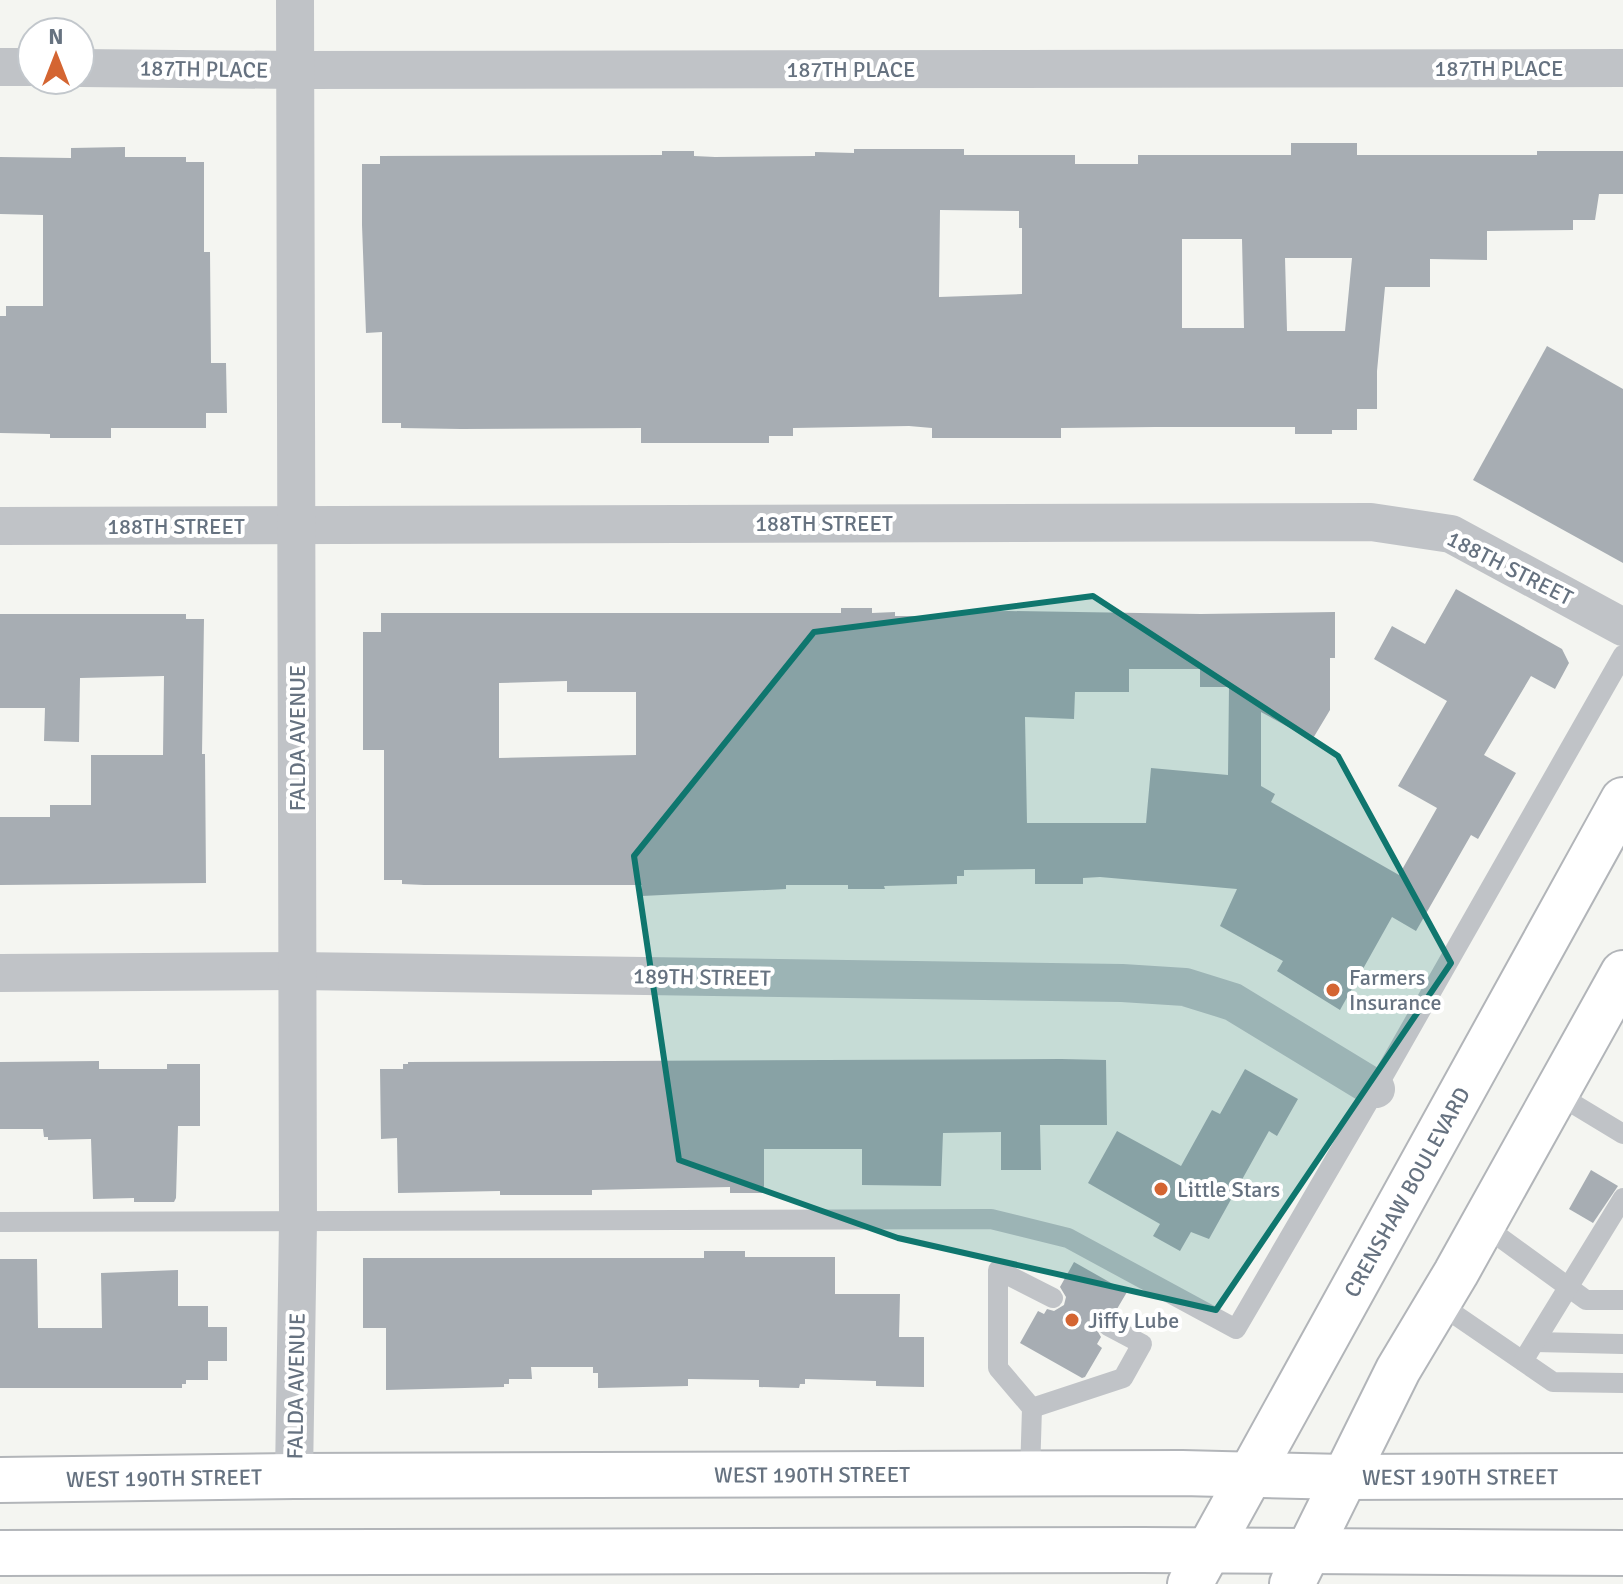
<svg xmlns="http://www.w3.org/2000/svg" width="1623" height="1584" font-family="Signika,sans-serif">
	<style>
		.building { fill: #a7adb3; fill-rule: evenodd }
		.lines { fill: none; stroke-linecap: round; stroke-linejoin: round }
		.primary-casing { stroke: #b2b5b9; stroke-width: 48 }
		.service { stroke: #c0c3c7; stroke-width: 20 }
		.minor { stroke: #c0c3c7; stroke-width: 38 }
		.primary { stroke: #fff; stroke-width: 44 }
		.marked { fill: #0f766e; fill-opacity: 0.2; stroke: #0f766e; stroke-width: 6; stroke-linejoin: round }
		.poi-dot { fill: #d46532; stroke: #fff; stroke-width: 3 }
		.labels { text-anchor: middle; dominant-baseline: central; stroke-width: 8; stroke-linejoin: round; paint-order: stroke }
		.street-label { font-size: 22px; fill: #667280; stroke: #fff }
		.poi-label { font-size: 22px; fill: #667280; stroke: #fff; text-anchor: start }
	</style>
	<rect width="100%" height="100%" fill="#f4f5f1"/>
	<g class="building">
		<path d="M 1291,143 L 1357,143 L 1357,155 L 1537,155 L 1537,151 L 1623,151 L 1623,194 L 1599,194 L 1595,220 L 1573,220 L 1573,230 L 1487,231 L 1487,260 L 1430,259 L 1430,287 L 1385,287 L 1377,371 L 1377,409 L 1357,409 L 1357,430 L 1332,430 L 1332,434 L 1295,434 L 1295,427 L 1155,427 L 1061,428 L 1061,438 L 932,438 L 932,428 L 909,426 L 793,428 L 793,436 L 769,436 L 769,443 L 641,443 L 641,428 L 461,429 L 401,428 L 401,423 L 382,423 L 382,332 L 366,333 L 362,225 L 362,164 L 380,164 L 380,156 L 662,155 L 662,151 L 694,151 L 694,156 L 715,157 L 815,156 L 815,152 L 854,153 L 854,149 L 964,149 L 964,155 L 1075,155 L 1075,164 L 1138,164 L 1138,155 L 1291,155 ZM 940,210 L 1019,211 L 1019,228 L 1022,228 L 1022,294 L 939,297 ZM 1182,239 L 1242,239 L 1244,328 L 1182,328 ZM 1285,258 L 1352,258 L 1345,331 L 1287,331 Z"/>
		<path d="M 125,147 L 125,157 L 186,157 L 186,162 L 204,162 L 204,252 L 210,252 L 211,363 L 226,363 L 227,413 L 206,413 L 206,428 L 111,428 L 111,438 L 50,438 L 50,434 L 0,433 L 0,316 L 6,316 L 6,306 L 43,306 L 43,215 L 0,214 L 0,157 L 71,158 L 71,148 Z"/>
		<path d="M 1547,346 L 1623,389 L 1623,563 L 1473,480 Z"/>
		<path d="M 1456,589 L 1562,649 L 1569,663 L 1555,689 L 1531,676 L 1484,755 L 1516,773 L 1478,839 L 1471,835 L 1416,931 L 1392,917 L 1340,1010 L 1277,971 L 1283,961 L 1220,926 L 1237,889 L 1100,877 L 1083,878 L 1083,884 L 1035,884 L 1035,869 L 964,870 L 964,876 L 957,876 L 957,884 L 884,886 L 885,889 L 848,889 L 848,885 L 786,885 L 786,889 L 642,896 L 642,885 L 424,885 L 402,884 L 402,880 L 384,880 L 384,750 L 363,750 L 363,632 L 381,632 L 381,613 L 841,613 L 841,608 L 872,608 L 872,613 L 895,612 L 895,616 L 957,616 L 957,612 L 1009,611 L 1201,614 L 1335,612 L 1335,658 L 1330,658 L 1330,710 L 1312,740 L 1261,712 L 1261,786 L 1275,794 L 1271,802 L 1399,875 L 1437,808 L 1398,786 L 1447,701 L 1374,659 L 1392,626 L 1425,644 ZM 1129,669 L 1200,669 L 1200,687 L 1229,687 L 1228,775 L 1151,768 L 1146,823 L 1027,823 L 1025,717 L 1074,719 L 1075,692 L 1129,692 ZM 567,681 L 567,692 L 636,692 L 636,755 L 499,758 L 499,683 Z"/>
		<path d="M 0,614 L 186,614 L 186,619 L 204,619 L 202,754 L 205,754 L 206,883 L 0,885 L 0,817 L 50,817 L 50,805 L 91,805 L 91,755 L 163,755 L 164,676 L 80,678 L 79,742 L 44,741 L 45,708 L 0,708 Z"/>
		<path d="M 1061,1059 L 1106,1060 L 1107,1125 L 1040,1125 L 1041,1170 L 1001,1170 L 1001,1132 L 943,1133 L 941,1186 L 862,1185 L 862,1149 L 764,1149 L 764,1193 L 730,1193 L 730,1187 L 592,1190 L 592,1195 L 500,1195 L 500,1191 L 398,1193 L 397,1138 L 381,1139 L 380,1069 L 403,1069 L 403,1064 L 408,1064 L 408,1062 Z"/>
		<path d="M 99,1061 L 99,1069 L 167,1069 L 167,1064 L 200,1064 L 200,1126 L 178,1126 L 176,1198 L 174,1202 L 134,1202 L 134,1198 L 93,1199 L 91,1139 L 48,1140 L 48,1137 L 44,1137 L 43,1129 L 0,1129 L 0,1062 Z"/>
		<path d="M 1245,1069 L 1298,1099 L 1277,1136 L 1269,1131 L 1209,1239 L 1191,1232 L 1180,1251 L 1153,1236 L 1160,1224 L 1088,1183 L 1117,1131 L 1181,1166 L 1212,1110 L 1220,1114 Z"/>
		<path d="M 1591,1170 L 1618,1186 L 1593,1223 L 1569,1209 Z"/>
		<path d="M 704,1251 L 745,1251 L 745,1257 L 835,1257 L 835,1294 L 900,1294 L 899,1337 L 924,1337 L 924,1387 L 876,1386 L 876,1381 L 805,1379 L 805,1384 L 800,1384 L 799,1388 L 759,1387 L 759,1380 L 688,1379 L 688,1386 L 598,1388 L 598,1373 L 593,1373 L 593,1367 L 531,1367 L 532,1379 L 509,1379 L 509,1384 L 504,1384 L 504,1387 L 386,1390 L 386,1328 L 363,1328 L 363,1258 L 704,1258 Z"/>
		<path d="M 0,1259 L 37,1259 L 38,1328 L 102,1328 L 101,1273 L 178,1270 L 178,1306 L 208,1306 L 208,1327 L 227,1327 L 227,1361 L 208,1361 L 208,1380 L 186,1380 L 186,1384 L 182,1384 L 182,1388 L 0,1388 Z"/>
		<path d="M 1074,1262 L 1127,1292 L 1114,1314 L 1107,1313 L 1097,1319 L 1095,1327 L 1101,1337 L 1097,1344 L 1102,1348 L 1085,1377 L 1082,1378 L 1020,1343 L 1038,1311 L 1044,1314 L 1047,1309 L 1054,1311 L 1064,1305 L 1066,1297 L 1060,1287 Z"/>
	</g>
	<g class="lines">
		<defs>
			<g id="primary">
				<path id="s1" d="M 0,1480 L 294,1476 L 1182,1473 L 1344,1477 L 1623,1476"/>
				<path d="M 0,1553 L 1141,1550 L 1623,1553"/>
				<path id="s2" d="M 1190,1584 L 1623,800"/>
				<path d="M 1292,1584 L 1398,1370 L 1456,1273 L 1623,973"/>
			</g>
		</defs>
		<use href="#primary" class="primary-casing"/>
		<g class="service">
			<path d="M 1557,1094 L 1623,1134"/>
			<path d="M 0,1222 L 991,1219 L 1068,1238 L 1236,1329 L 1376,1089 L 1623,655"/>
			<path d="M 1483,1225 L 1586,1300 L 1623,1300"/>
			<path d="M 1438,1303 L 1553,1382 L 1623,1383"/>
			<path d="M 1535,1342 L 1623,1344"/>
			<path d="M 1523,1361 L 1623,1198"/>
			<path d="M 1032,1408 L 1123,1378 L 1142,1344 L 1108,1326"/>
			<path d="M 1030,1474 L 1032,1408 L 998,1368 L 998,1270 L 1053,1298"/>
		</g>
		<g class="minor">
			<path d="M 0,67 L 32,67"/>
			<path d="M 80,68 L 295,70 L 1623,68"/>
			<path d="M 0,526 L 1371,522 L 1451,534 L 1623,627"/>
			<path d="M 0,973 L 298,971 L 1122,983 L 1185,987 L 1233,1002 L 1376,1089"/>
			<path d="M 294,1476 L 298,1222 L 295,0"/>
		</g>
		<use href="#primary" class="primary"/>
	</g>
	<path class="marked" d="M 1093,596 L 1338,756 L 1451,963 L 1216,1310 L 898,1238 L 679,1160 L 634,856 L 814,632 Z"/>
	<g class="poi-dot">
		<circle cx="1333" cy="990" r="8"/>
		<circle cx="1161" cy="1189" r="8"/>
		<circle cx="1072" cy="1320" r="8"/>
	</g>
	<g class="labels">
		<g class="street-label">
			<text x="1499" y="68">187TH PLACE</text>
			<text transform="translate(204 69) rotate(1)">187TH PLACE</text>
			<text x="851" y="69">187TH PLACE</text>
			<text x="824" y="523">188TH STREET</text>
			<text x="176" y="526">188TH STREET</text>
			<text transform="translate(1510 568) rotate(27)">188TH STREET</text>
			<text transform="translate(297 738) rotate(-90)">FALDA AVENUE</text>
			<text transform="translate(702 977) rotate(1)">189TH STREET</text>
			<text stroke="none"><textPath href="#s2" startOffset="448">CRENSHAW BOULEVARD</textPath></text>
			<text transform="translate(296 1386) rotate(-89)">FALDA AVENUE</text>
			<text stroke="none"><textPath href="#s1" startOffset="812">WEST 190TH STREET</textPath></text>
			<text stroke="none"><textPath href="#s1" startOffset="1460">WEST 190TH STREET</textPath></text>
			<text stroke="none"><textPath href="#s1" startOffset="164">WEST 190TH STREET</textPath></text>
		</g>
		<g class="poi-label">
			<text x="1349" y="977">Farmers<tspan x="1349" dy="25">Insurance</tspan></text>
			<text x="1177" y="1189">Little Stars</text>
			<text x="1088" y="1320">Jiffy Lube</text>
		</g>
	</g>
	<g transform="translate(56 56)"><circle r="38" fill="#ffffff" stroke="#c2c7cc" stroke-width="2"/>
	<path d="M0-6L14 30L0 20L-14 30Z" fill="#d46532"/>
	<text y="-12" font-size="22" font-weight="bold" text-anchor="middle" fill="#667280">N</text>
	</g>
</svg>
